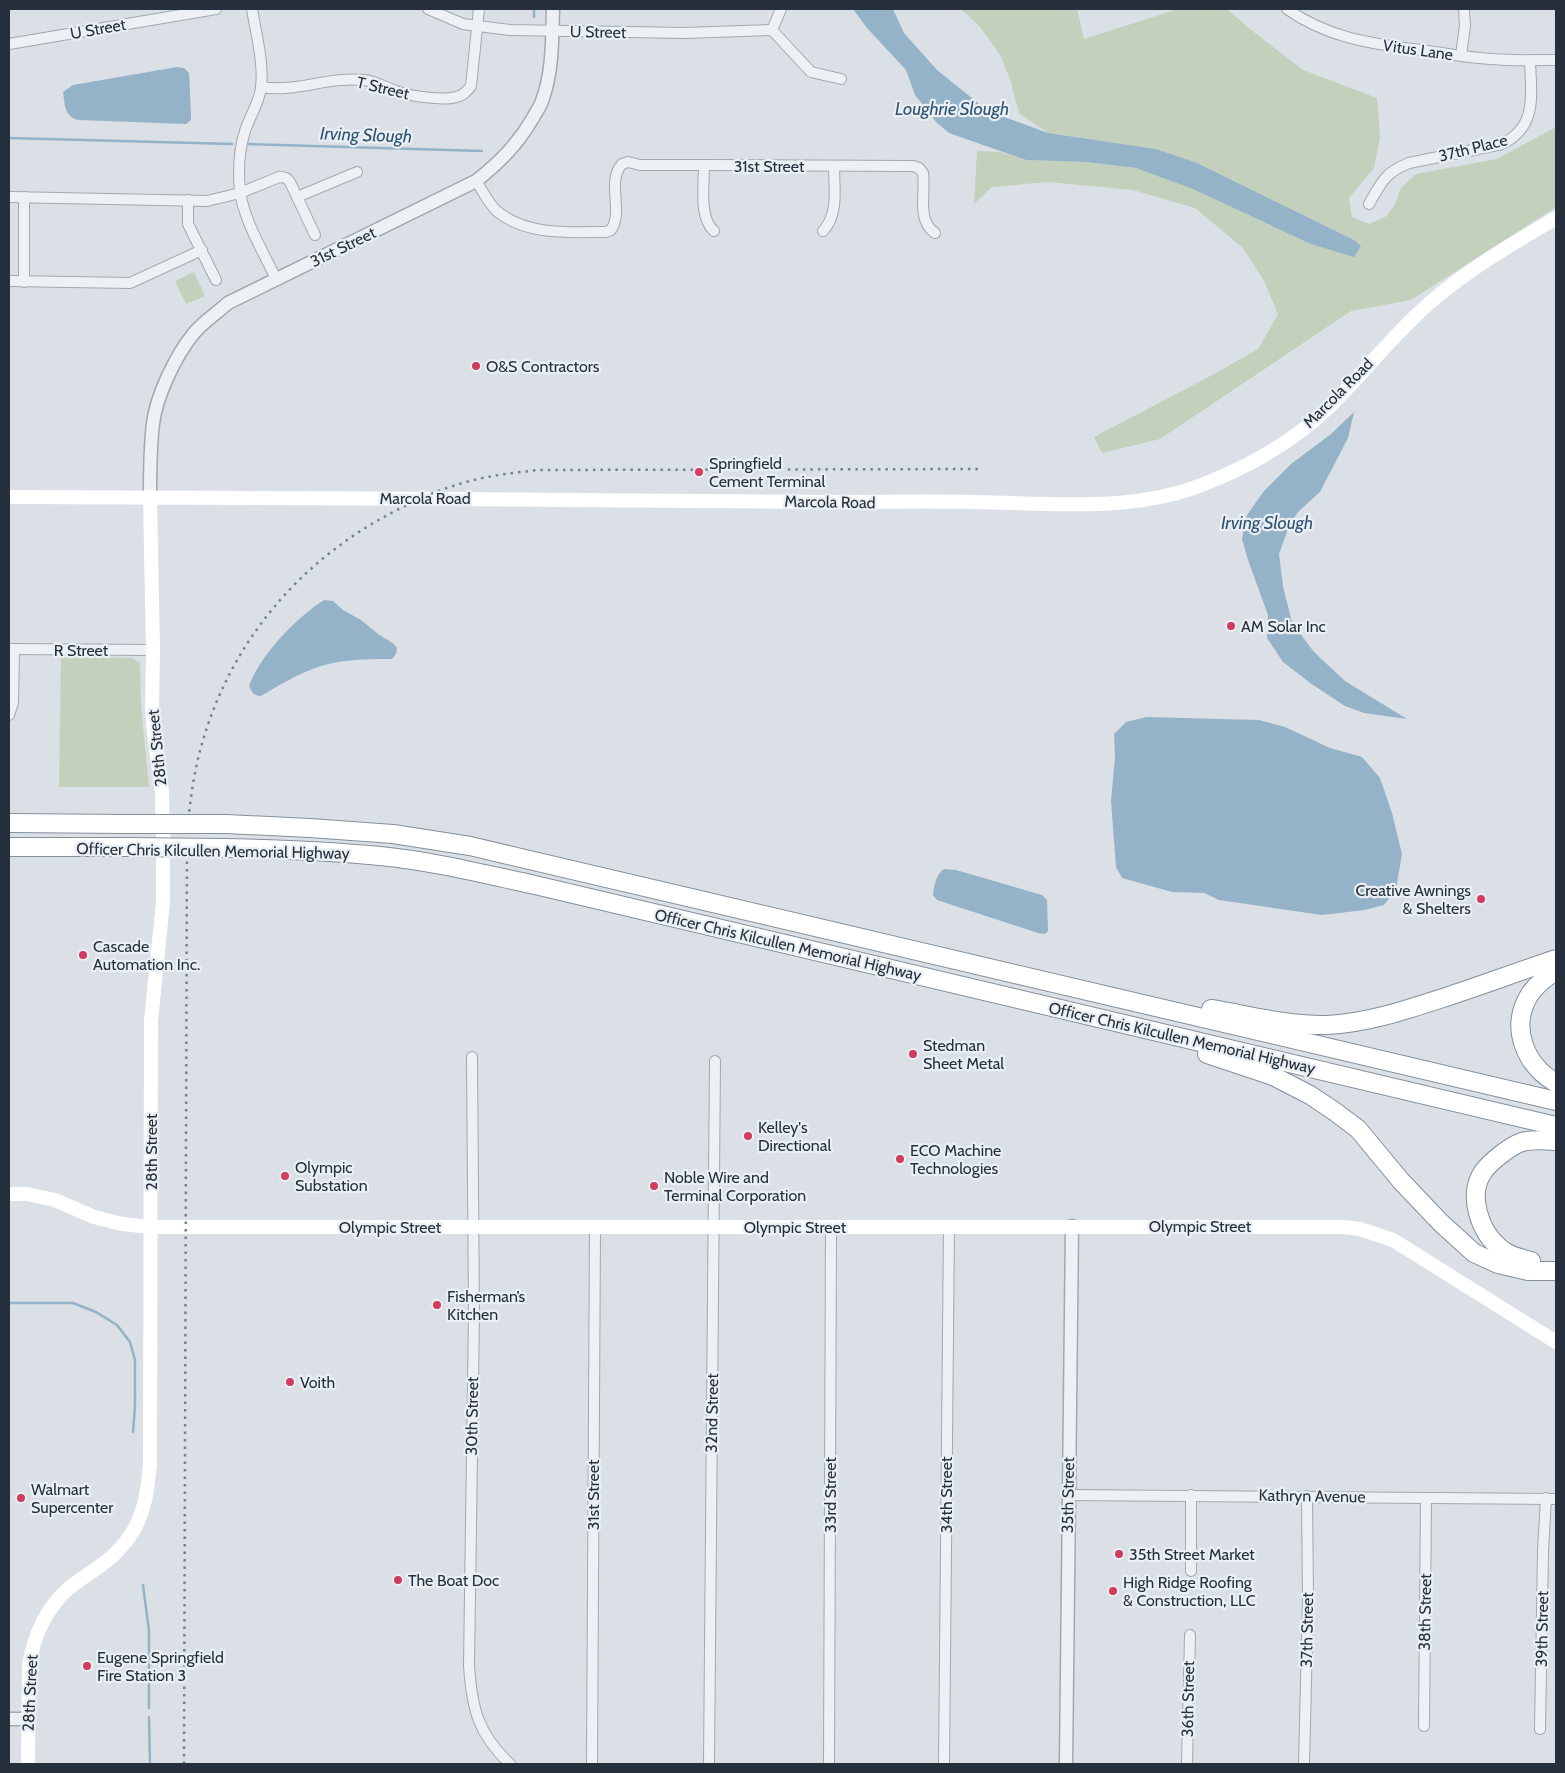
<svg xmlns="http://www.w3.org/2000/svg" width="1565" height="1773" font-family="Cabin,sans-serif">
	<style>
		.green { fill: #c3d0bc }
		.water { fill: #94b2c8 }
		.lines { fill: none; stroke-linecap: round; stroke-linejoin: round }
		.stream { stroke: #94b2c8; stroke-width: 2.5 }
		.minor-casing { stroke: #a1a8b0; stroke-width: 12 }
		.tertiary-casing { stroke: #a1a8b0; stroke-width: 15 }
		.motorway-casing { stroke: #828f9d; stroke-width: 20 }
		.minor { stroke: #eef1f4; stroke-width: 10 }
		.tertiary { stroke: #eef1f4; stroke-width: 12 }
		.secondary { stroke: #fff; stroke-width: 14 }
		.motorway { stroke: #fff; stroke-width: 18 }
		.rail { stroke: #748190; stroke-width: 2.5; stroke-dasharray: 2.5 5; stroke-linecap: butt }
		.motorway-bridge-casing { stroke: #828f9d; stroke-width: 20; stroke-linecap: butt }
		.motorway-bridge { stroke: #fff; stroke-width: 18 }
		.poi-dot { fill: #d03b5f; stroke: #eaeff4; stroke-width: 2 }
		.labels { text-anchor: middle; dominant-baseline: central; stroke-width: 4.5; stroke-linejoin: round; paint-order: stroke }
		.street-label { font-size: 16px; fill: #25303c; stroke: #eaeff4 }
		.poi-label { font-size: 16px; fill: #25303c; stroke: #eaeff4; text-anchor: start }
		.water-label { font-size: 18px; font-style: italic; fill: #2e5271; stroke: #eaeff4 }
	</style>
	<rect width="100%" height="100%" fill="#dbe0e6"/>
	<g class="green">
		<path d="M 961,9 L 1077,9 L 1084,39 L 1178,9 L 1227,9 L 1250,29 L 1303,70 L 1377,98 L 1380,136 L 1374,168 L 1349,198 L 1352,217 L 1369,224 L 1387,216 L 1395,204 L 1401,188 L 1416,174 L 1497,159 L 1556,127 L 1556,207 L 1411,300 L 1351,311 L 1160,439 L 1102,453 L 1094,437 L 1216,373 L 1258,349 L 1278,314 L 1264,281 L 1243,248 L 1195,208 L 1133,190 L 1048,182 L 992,187 L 974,204 L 977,151 L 1000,152 L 1026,160 L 1086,162 L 1136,168 L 1361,246 L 1354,240 L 1195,162 L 1156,149 L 1048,133 L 1020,114 L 1016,103 L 1010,79 L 1000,55 L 980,27 Z"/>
		<path d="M 194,272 L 205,296 L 186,304 L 175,281 Z"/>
		<path d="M 61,657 L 132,658 L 140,663 L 141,706 L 149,787 L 59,787 Z"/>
	</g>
	<g class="water">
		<path d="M 853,9 L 893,9 L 904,33 L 937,70 L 988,111 L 1048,133 L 1156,149 L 1195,162 L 1354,240 L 1361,246 L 1354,257 L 1311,244 L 1193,189 L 1136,168 L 1086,162 L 1026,160 L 949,133 L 937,123 L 915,95 L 906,70 L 867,28 Z"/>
		<path d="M 177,67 L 184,68 L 189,73 L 191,114 L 191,120 L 186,124 L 78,120 C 64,116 65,105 63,92 L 73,85 Z"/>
		<path d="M 1354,412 L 1348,438 L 1320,492 L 1298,512 L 1289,526 L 1279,554 L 1283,586 L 1292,623 L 1314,652 L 1345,681 L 1407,719 L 1364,713 L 1345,706 L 1313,685 L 1283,662 L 1267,638 L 1268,615 L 1248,560 L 1242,539 L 1247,515 L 1264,491 L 1291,464 L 1331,434 Z"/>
		<path d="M 324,600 L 333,601 L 343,610 L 361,620 L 378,634 L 394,644 L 397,648 L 396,654 L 392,659 C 372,659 352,659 333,663 C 307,668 283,683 261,696 C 253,696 252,692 249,686 C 261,654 295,619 324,600 Z"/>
		<path d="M 1147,717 L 1259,720 L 1285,727 L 1330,748 L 1362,757 L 1380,778 L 1392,813 L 1402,854 L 1396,889 L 1384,905 L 1365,910 L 1322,915 L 1219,900 L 1204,893 L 1172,892 L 1122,878 L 1116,867 L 1111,801 L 1115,757 L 1114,734 L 1126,722 Z"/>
		<path d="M 944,869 L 956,870 L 1042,895 L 1047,900 L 1048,931 L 1045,934 L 1038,933 L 937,900 L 933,895 C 934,886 936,874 944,869 Z"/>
	</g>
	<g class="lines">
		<g class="stream">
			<path d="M 534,17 L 534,9"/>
			<path d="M 9,138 L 232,144"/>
			<path d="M 249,144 L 482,151"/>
			<path d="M 9,1303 L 73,1303 L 96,1312 L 117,1325 L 130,1342 L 135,1360 L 135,1406 L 133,1432"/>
			<path d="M 143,1585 L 149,1631 L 149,1708"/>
			<path d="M 149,1717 L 150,1764"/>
		</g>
		<defs>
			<g id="minor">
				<path d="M 252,9 C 256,34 264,63 261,88 C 259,103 250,116 245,131 C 239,150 238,171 240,191 C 244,221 263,251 276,279"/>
				<path d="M 428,9 L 463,24 L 510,30 L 685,33 L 772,30"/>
				<path d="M 1287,9 C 1331,40 1376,44 1428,51 C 1449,54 1470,58 1492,59 C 1513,61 1535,60 1556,60"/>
				<path d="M 772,30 L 811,72 L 841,79"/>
				<path d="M 772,30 L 781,9"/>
				<path d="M 9,44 L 216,9"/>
				<path d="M 1461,55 L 1465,26 L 1464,9"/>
				<path d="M 261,87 C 296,93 329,76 364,80 C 375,81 385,87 396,91 C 408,96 445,101 456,97 C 463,96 467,91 471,86 L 479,9"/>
				<path d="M 704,165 C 704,184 699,219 714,231"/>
				<path d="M 476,181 C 483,191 489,205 498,212 C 528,236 570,232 606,232 L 611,230 C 624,211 606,182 622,164 L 628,162 L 640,165 L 704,165 L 913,166 L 919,168 L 923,173 C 926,193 916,220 935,233"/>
				<path d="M 9,197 L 207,201 L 240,193 L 279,177 C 285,177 287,178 290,182 L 315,235"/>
				<path d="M 24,197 L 24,282"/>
				<path d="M 297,197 L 357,172"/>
				<path d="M 188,200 L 188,224 L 216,280"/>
				<path d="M 1369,204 C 1382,182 1384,173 1409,163 L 1502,144 C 1538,126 1531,95 1530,61"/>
				<path d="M 823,231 C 839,214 834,188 834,166"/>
				<path d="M 9,281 L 130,283 L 202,250"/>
				<path d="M 9,649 L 153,650"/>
				<path d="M 9,715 L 13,703 L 14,650"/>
				<path d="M 472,1057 L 474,1314 L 469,1666 C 472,1709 478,1734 510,1764"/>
				<path d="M 1068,1495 L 1556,1499"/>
				<path d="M 1191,1495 L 1191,1571"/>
				<path d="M 1424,1726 L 1426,1498"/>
				<path d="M 1540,1729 L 1543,1551 L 1546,1498"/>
				<path d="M 592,1764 L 595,1227"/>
				<path d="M 709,1764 L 715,1061"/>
				<path d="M 829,1764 L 831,1226"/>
				<path d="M 944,1764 L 949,1226"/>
				<path d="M 1187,1764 L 1190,1635"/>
				<path d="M 1304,1764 L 1308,1599 L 1307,1496"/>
			</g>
			<g id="tertiary">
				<path d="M 150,497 C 150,473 150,448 153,424 C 156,396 176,355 194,333 C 203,322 217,313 228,303 L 476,181 C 500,162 517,145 533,118 C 536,112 540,107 542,101 C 553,72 552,39 553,9"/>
				<path d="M 9,1719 L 28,1719"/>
				<path d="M 1066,1764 L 1072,1226"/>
			</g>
			<g id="motorway">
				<path d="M 9,823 L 125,824"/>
				<path d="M 226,824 L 310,828 L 393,834 L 470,846 L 1556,1101"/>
				<path d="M 9,847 L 126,847"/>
				<path d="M 223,848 C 276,849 328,851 380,856 C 432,861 484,874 535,885 L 1556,1126"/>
				<path d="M 1556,971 C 1546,977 1537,984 1530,994 C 1509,1027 1525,1065 1556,1083"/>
				<path d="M 1211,1009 C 1249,1015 1288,1026 1327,1025 C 1369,1023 1409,1009 1449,996 C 1485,984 1520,971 1556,959"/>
				<path d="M 1207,1054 L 1273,1076 L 1310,1095 L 1334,1111 L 1358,1129 L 1401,1181 L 1441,1223 L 1474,1253 L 1498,1264 L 1528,1271 L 1556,1271"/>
				<path d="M 1531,1261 C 1520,1258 1509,1256 1500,1248 C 1480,1232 1467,1195 1483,1172 C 1490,1162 1510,1146 1522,1142 C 1533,1139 1545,1140 1556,1141"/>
			</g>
		</defs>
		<use href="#minor" class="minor-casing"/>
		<use href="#tertiary" class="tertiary-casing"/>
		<use href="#motorway" class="motorway-casing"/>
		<use href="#minor" class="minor"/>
		<use href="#tertiary" class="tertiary"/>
		<g class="secondary">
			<path d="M 9,497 C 281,498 554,499 826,502 C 876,502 925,501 975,502 C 1051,503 1132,513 1204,484 C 1250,466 1294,441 1329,407 C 1365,372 1395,332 1433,300 C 1470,268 1514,243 1556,218"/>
			<path d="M 9,1194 L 27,1194 L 55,1200 L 94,1217 L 122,1224 L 150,1227 L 1343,1227 L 1360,1229 L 1393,1240 L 1556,1342"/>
			<path d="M 28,1764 L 29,1665 C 34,1636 46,1608 69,1588 C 92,1570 112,1562 130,1536 C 145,1514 148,1488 150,1463 L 151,1021 L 163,902 L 163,835 L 162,793 L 154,733 L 152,709 L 153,650 L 150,497"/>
		</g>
		<use href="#motorway" class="motorway"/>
		<path class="rail" d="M 184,1764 L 187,834 C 190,801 194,768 204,737 C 235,635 306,555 401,508 C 417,500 433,492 450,487 C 478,477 509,473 539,470 L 981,469"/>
		<defs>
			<g id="motorway-bridge">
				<path d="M 125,824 L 226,824"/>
				<path d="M 126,847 L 223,848"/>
			</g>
		</defs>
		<use href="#motorway-bridge" class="motorway-bridge-casing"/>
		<use href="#motorway-bridge" class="motorway-bridge"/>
	</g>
	<g class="poi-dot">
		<circle cx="476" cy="366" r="5"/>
		<circle cx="699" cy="472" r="5"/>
		<circle cx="1231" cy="626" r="5"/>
		<circle cx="1481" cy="899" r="5"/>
		<circle cx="83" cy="955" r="5"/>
		<circle cx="913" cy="1054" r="5"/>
		<circle cx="748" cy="1136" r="5"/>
		<circle cx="900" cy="1159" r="5"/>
		<circle cx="285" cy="1176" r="5"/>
		<circle cx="654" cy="1186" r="5"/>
		<circle cx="437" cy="1305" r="5"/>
		<circle cx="290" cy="1382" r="5"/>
		<circle cx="21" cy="1498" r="5"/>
		<circle cx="1119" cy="1554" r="5"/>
		<circle cx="398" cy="1580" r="5"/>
		<circle cx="1113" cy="1591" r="5"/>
		<circle cx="87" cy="1666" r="5"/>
	</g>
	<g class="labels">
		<g class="street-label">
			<text transform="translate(98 29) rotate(-10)">U Street</text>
			<text transform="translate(598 32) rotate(1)">U Street</text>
			<text transform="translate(1418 50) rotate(8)">Vitus Lane</text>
			<text transform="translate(383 88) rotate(13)">T Street</text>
			<text transform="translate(1473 148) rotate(-14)">37th Place</text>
			<text x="769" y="166">31st Street</text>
			<text transform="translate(343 247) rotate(-26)">31st Street</text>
			<text transform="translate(1338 393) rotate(-45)">Marcola Road</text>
			<text x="425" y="498">Marcola Road</text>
			<text transform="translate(830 502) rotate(1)">Marcola Road</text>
			<text x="81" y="650">R Street</text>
			<text transform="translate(157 748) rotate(-96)">28th Street</text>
			<text transform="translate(213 851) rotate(1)">Officer Chris Kilcullen Memorial Highway</text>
			<text transform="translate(788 945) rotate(13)">Officer Chris Kilcullen Memorial Highway</text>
			<text transform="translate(1182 1038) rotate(13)">Officer Chris Kilcullen Memorial Highway</text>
			<text transform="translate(151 1152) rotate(-90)">28th Street</text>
			<text x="1200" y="1226">Olympic Street</text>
			<text x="390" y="1227">Olympic Street</text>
			<text x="795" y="1227">Olympic Street</text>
			<text transform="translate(712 1413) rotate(-89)">32nd Street</text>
			<text transform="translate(472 1416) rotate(-89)">30th Street</text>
			<text transform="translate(593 1495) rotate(-90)">31st Street</text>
			<text transform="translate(830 1495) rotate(-90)">33rd Street</text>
			<text transform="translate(946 1495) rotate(-90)">34th Street</text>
			<text transform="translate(1068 1495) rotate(-89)">35th Street</text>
			<text transform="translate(1312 1496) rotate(1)">Kathryn Avenue</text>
			<text transform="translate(1425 1612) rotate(-89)">38th Street</text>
			<text transform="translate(1542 1629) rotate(-89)">39th Street</text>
			<text transform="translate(1307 1630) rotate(-89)">37th Street</text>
			<text transform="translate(30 1693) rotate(-87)">28th Street</text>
			<text transform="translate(1188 1699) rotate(-89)">36th Street</text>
		</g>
		<g class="poi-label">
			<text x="486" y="366">O&amp;S Contractors</text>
			<text x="709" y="463">Springfield<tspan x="709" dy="18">Cement Terminal</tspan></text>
			<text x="1241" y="626">AM Solar Inc</text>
			<text x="1471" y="890" text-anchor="end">Creative Awnings<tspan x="1471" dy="18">&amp; Shelters</tspan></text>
			<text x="93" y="946">Cascade<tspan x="93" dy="18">Automation Inc.</tspan></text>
			<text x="923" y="1045">Stedman<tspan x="923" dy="18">Sheet Metal</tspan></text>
			<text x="758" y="1127">Kelley's<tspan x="758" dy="18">Directional</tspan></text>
			<text x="910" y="1150">ECO Machine<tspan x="910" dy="18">Technologies</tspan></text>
			<text x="295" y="1167">Olympic<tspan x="295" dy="18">Substation</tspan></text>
			<text x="664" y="1177">Noble Wire and<tspan x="664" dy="18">Terminal Corporation</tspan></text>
			<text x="447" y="1296">Fisherman’s<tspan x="447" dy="18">Kitchen</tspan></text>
			<text x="300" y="1382">Voith</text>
			<text x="31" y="1489">Walmart<tspan x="31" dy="18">Supercenter</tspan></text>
			<text x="1129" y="1554">35th Street Market</text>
			<text x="408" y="1580">The Boat Doc</text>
			<text x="1123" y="1582">High Ridge Roofing<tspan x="1123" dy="18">&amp; Construction, LLC</tspan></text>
			<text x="97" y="1657">Eugene Springfield<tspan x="97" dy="18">Fire Station 3</tspan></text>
		</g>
		<g class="water-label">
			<text x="952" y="109">Loughrie Slough</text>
			<text transform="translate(366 135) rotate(2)">Irving Slough</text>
			<text x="1267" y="523">Irving Slough</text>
		</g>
	</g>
	<rect width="1565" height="1773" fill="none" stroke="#25303c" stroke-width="20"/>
</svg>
